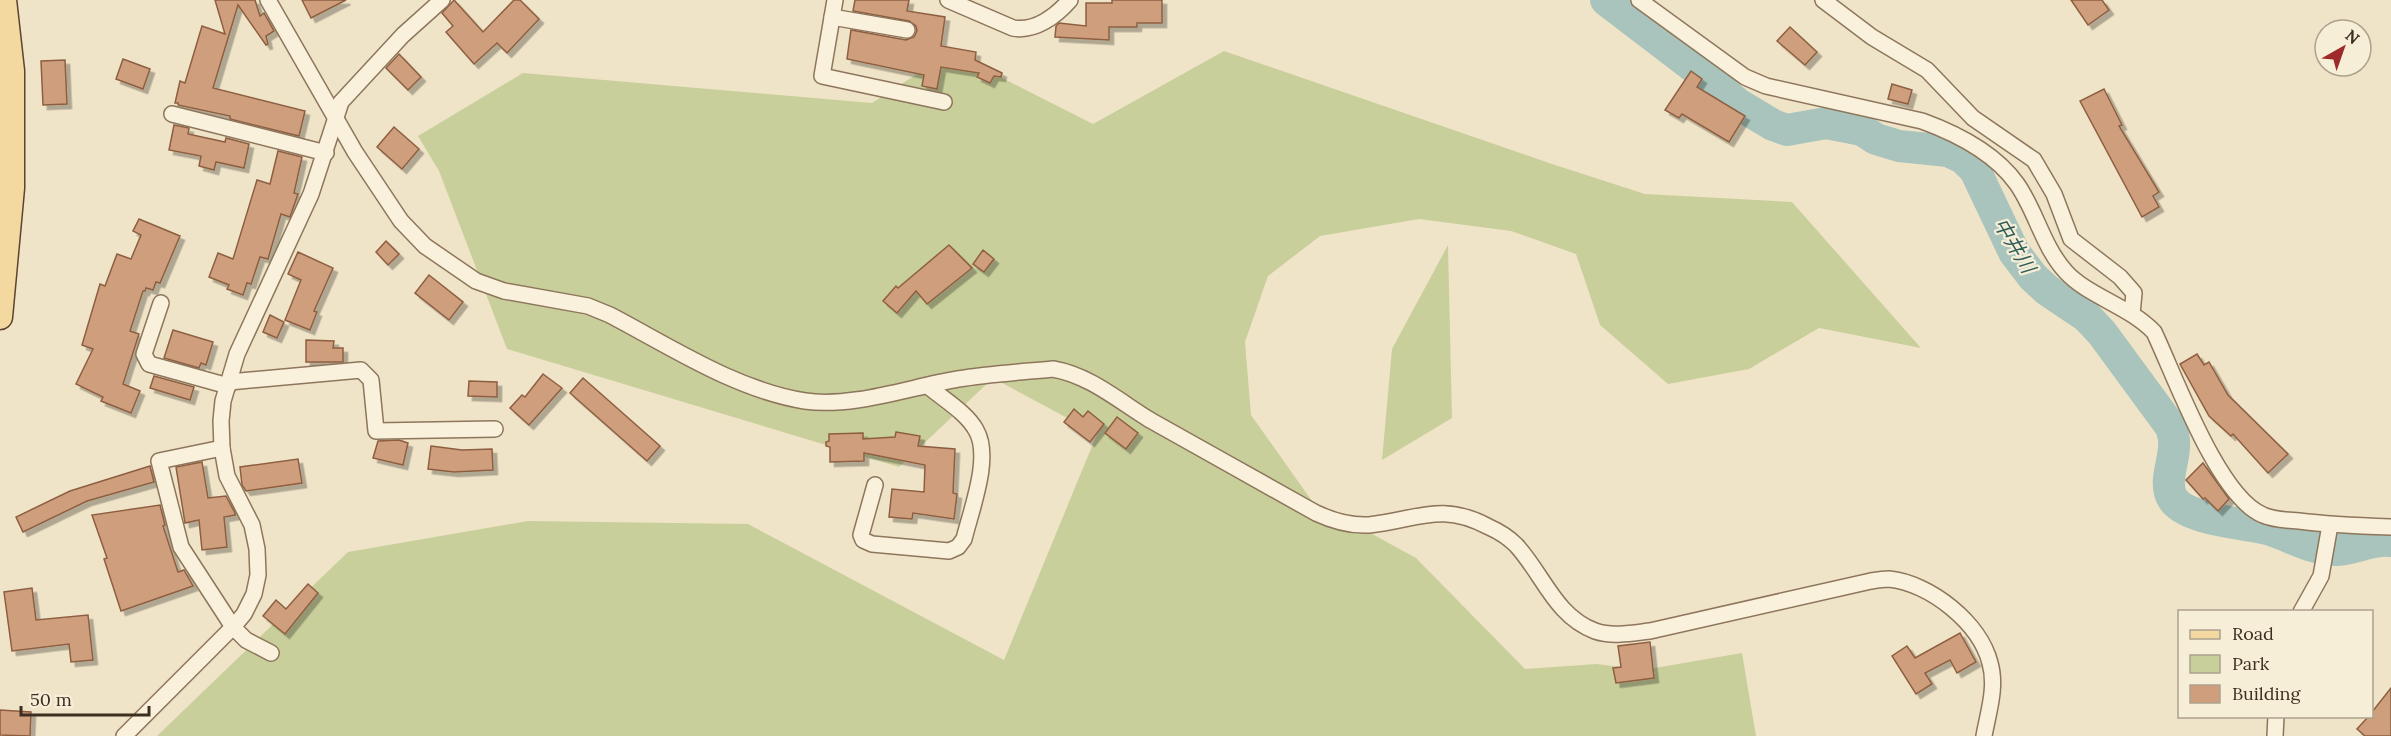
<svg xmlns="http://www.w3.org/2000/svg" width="2391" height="736" font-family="Lora,'Noto Sans JP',serif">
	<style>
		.green { fill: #c9cf9b }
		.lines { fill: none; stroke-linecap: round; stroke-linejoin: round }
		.river { stroke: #a9c4bc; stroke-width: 32 }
		.building { fill: #cf9f7d; stroke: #8d5f41; stroke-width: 1.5; filter: url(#shadow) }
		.street-casing { stroke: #8d765c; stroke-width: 18 }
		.primary-casing { stroke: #5b4430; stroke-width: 27 }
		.street { stroke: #faf1dc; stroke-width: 15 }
		.primary { stroke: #f3d9a0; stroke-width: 24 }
		.labels { text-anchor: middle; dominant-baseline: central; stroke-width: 4.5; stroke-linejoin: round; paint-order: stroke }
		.water-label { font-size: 20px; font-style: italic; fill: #2f5d5a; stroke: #f7eed8 }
	</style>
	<defs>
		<filter id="shadow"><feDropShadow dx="4.5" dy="4.5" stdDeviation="0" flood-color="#0004"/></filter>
	</defs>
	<rect width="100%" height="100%" fill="#f0e4c8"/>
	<g class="green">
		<path d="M 1224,51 L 1552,164 L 1645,194 L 1792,202 L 1921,348 L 1819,328 L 1749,369 L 1668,384 L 1600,325 L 1576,254 L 1511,231 L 1419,219 L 1320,236 L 1268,276 L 1245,342 L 1251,415 L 1312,501 L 1416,558 L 1525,669 L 1597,664 L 1643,670 L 1742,653 L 1756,736 L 157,736 L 348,552 L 528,521 L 748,524 L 1004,660 L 1097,434 L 993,378 L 899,467 L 507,349 L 439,171 L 418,136 L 523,73 L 872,103 L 951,52 L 1093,124 Z"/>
		<path d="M 1448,245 L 1452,418 L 1382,460 L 1392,349 Z"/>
	</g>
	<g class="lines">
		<path class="river" d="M 1606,0 L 1695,68 L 1738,104 L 1773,125 L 1787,130 L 1826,123 L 1862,130 L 1876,139 L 1899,146 L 1948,151 L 1963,158 L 1975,170 L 2014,252 L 2033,277 L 2047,290 L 2087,317 L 2102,333 L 2171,427 C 2172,431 2174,436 2174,441 C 2176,459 2162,483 2173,499 C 2186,520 2244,523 2267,529 C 2291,536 2311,550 2337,550 C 2355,549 2372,539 2391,541"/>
	</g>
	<g class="building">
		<path d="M 215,0 L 255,0 L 260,16 L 264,13 L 274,31 L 266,36 L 268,44 L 266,45 L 238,5 L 213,88 L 305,111 L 299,136 L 230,119 L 230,116 L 178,105 L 178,103 L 175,103 L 180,81 L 185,83 L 202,26 L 225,34 Z"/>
		<path d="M 302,0 L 346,0 L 311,18 Z"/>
		<path d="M 454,0 L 483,32 L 514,0 L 520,0 L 539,19 L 507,53 L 497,43 L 474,64 L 446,32 L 453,26 L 442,13 Z"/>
		<path d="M 855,0 L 909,0 L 907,11 L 945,17 L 941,46 L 976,52 L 975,60 L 1002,73 L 1001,77 L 994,76 L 990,83 L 977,77 L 979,73 L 941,67 L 937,89 L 922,86 L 924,75 L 847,59 L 851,30 L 906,40 L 914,37 L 917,31 L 916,26 L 909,21 L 853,11 Z"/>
		<path d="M 1112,0 L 1162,0 L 1162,23 L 1137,23 L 1137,27 L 1109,27 L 1109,40 L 1055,37 L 1056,26 L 1059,23 L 1086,26 L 1086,3 L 1112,3 Z"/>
		<path d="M 2071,0 L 2102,0 L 2109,10 L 2088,25 Z"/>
		<path d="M 1790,27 L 1817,52 L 1805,65 L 1777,41 Z"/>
		<path d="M 399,54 L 421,77 L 408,90 L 386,68 Z"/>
		<path d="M 123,59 L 150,69 L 143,89 L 116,79 Z"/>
		<path d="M 65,60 L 67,104 L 43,105 L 41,61 Z"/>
		<path d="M 1691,71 L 1702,79 L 1697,87 L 1745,116 L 1729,142 L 1682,114 L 1679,118 L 1665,110 Z"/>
		<path d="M 1892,84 L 1912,90 L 1908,104 L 1888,99 Z"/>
		<path d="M 2104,89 L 2122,125 L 2119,126 L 2159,192 L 2153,196 L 2159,207 L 2142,217 L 2080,101 Z"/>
		<path d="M 174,125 L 189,128 L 188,134 L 225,142 L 226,138 L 249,144 L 244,168 L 216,162 L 214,170 L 199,166 L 201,156 L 169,150 Z"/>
		<path d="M 394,127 L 419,149 L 402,169 L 377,147 Z"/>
		<path d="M 278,151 L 302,157 L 294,193 L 298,194 L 290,217 L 281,214 L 268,259 L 260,257 L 251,284 L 247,283 L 243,295 L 227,289 L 229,285 L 209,277 L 218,253 L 233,259 L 257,180 L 270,184 Z"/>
		<path d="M 139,219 L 180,236 L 160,283 L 156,282 L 153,290 L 146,288 L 145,291 L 143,291 L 130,331 L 139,334 L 123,384 L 140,391 L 131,413 L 101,401 L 103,397 L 76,384 L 93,349 L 82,345 L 100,284 L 105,286 L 117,254 L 131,259 L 141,235 L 133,231 Z"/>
		<path d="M 386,241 L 399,254 L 388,265 L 376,252 Z"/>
		<path d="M 949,245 L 972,268 L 927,304 L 916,291 L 897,313 L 883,301 L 896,286 L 898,288 Z"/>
		<path d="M 983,250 L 994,259 L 984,272 L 973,264 Z"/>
		<path d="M 298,252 L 333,268 L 314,311 L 317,312 L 310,330 L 285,320 L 301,280 L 288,274 Z"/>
		<path d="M 429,275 L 463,302 L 449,320 L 415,293 Z"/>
		<path d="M 270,315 L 284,322 L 277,338 L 263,332 Z"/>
		<path d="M 173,330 L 213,342 L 206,365 L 201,363 L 199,368 L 164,358 Z"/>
		<path d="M 306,340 L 334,341 L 333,348 L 343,348 L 343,362 L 306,362 Z"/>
		<path d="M 2197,354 L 2204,365 L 2209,362 L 2228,395 L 2288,454 L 2268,473 L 2233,434 L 2231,436 L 2209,416 L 2180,364 Z"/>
		<path d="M 543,374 L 562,388 L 529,425 L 510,408 L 522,395 L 525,397 Z"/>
		<path d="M 154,376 L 194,387 L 190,400 L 150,388 Z"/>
		<path d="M 583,378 L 660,446 L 647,461 L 570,393 Z"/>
		<path d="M 469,381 L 497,382 L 497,397 L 468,396 Z"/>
		<path d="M 1074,409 L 1083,417 L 1088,411 L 1104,424 L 1090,442 L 1064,422 Z"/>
		<path d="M 1117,417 L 1138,433 L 1126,449 L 1105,433 Z"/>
		<path d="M 896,432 L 920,436 L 918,446 L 955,449 L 953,493 L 957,494 L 954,519 L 913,513 L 912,519 L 889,517 L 892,489 L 924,492 L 925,465 L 864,453 L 864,461 L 830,462 L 830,447 L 826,446 L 826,442 L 829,441 L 829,434 L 863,433 L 863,439 L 895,437 Z"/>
		<path d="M 399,440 L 408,443 L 403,465 L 373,458 L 378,441 Z"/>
		<path d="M 431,446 L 462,450 L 492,449 L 493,470 L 454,472 L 428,469 Z"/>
		<path d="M 298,459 L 302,483 L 246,491 L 242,485 L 240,467 Z"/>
		<path d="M 202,462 L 208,498 L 226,496 L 235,513 L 235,515 L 224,517 L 227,547 L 202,550 L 199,520 L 185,523 L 176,467 Z"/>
		<path d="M 2203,463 L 2229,499 L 2218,511 L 2205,498 L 2203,499 L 2186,480 Z"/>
		<path d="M 150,466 L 154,482 L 87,501 L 23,532 L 16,517 L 70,491 Z"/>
		<path d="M 160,505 L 165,525 L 163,526 L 178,572 L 184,570 L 193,586 L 121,611 L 104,559 L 107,558 L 92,515 Z"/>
		<path d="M 308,584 L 318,593 L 285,634 L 263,616 L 276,600 L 286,609 Z"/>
		<path d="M 32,588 L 36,620 L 88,615 L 93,660 L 71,662 L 69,644 L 12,651 L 4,592 Z"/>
		<path d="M 1960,633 L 1976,662 L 1957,673 L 1950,660 L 1925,673 L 1932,684 L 1916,694 L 1892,656 L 1907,646 L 1915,658 Z"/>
		<path d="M 1650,642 L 1654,678 L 1616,683 L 1613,668 L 1621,667 L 1618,646 Z"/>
		<path d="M 2391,688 L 2391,736 L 2365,736 L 2357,729 L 2368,717 L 2372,717 L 2372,712 Z"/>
		<path d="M 0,710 L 31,712 L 30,736 L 0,735 Z"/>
	</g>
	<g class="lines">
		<defs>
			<g id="street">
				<path d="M 268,0 L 355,152 L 401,221 L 425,246 L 476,281 L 504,291 L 588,306 L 610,315 C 671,347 736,390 805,401 C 853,408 910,387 958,379 C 989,374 1021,372 1053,369 C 1089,375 1119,401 1150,420 C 1205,451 1261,482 1316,513 C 1333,521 1350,526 1369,525 C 1417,520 1441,501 1489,527 C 1498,531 1509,538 1516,545 C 1543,574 1555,616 1595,631 C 1612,637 1633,633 1650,631 L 1871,581 C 1877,580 1883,579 1889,579 C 1930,583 1980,623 1990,663 C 1997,687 1988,713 1984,736"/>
				<path d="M 835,0 L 822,76 L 944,102"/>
				<path d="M 948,0 L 1013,28 C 1035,32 1056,16 1070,0"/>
				<path d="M 1639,0 L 1745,77 L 1766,86 L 1922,121 C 1955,133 1995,153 2017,184 C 2036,211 2043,247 2066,272 C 2088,296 2129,306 2154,332 C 2175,376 2218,497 2263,515 C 2274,520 2287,520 2299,521 C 2330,525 2360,526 2391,527"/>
				<path d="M 1823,0 L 1872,37 L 1927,70 L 1973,118 L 2034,160 L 2054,194 L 2071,239 L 2120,277 L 2134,293 L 2132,314"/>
				<path d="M 832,17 L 907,30"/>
				<path d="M 172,114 L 326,153"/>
				<path d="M 161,303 L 144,354 L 149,364 L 228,386"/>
				<path d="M 229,382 L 361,370 L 371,380 L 376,431 L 495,429"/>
				<path d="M 222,448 L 159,461 L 181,547 L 233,627 L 246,640 L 271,653"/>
				<path d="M 875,485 L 861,535 L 863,540 L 872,544 L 949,551 L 958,547 L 964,539 C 971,510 992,457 976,430 C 966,412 943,399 928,386"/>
				<path d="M 2301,612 L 2321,576 L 2330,525"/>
				<path d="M 124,736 L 233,627 L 244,614 L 254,594 L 258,575 L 257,549 L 252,525 L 227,476 L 222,448 L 221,421 L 223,401 L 237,354 L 311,194 L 341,102 L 403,35 L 442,0"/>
				<path d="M 2275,736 L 2276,716"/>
			</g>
			<path id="primary" d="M 0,317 L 12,188 L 12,71 L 4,0"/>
		</defs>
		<use href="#street" class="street-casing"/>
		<use href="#primary" class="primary-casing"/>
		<use href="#street" class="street"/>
		<use href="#primary" class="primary"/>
	</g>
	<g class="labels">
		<g class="water-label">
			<text transform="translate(2015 245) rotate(59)">中井川</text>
		</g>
	</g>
	<rect x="2178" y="610" width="195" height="108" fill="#f7eed8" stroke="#ada18e" stroke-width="1.5"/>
	<rect x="2190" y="630" width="30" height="9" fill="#f3d9a0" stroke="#ada18e" stroke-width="1.5"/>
	<text x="2232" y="640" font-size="18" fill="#3d2e20">Road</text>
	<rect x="2190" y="655" width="30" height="18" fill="#c9cf9b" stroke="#ada18e" stroke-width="1.5"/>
	<text x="2232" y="670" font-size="18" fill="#3d2e20">Park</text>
	<rect x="2190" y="685" width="30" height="18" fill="#cf9f7d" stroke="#ada18e" stroke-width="1.5"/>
	<text x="2232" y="700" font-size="18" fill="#3d2e20">Building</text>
	<g transform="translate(2343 48) rotate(40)"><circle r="28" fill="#f7eed8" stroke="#ada18e" stroke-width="1.5"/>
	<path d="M0-4.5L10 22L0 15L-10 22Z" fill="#9e2a2b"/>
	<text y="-9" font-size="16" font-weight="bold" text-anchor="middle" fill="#3d2e20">N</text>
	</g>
	<path d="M21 706v9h128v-9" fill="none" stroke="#3d2e20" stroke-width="3"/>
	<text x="30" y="706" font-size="18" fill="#3d2e20" stroke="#f7eed8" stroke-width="4.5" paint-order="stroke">50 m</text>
</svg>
